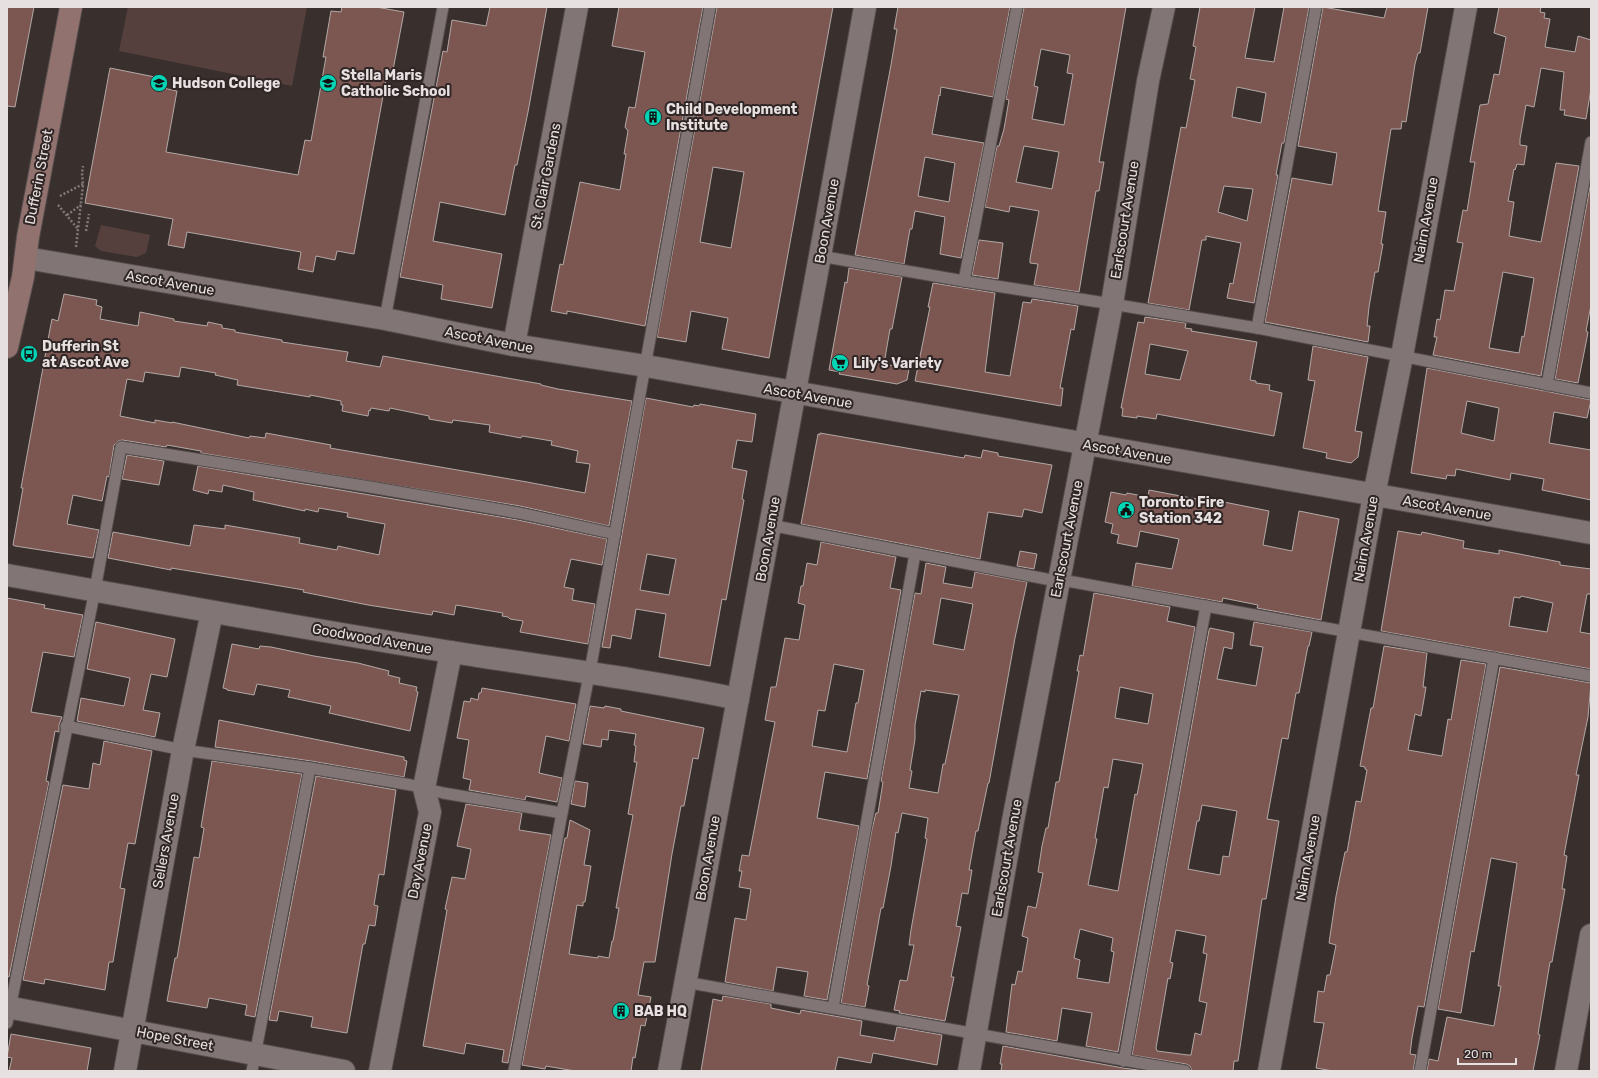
<svg xmlns="http://www.w3.org/2000/svg" width="1598" height="1078" font-family="Rubik,sans-serif">
	<style>
		.green { fill: #56403d }
		.building { fill: #7c5752; stroke: #b3a8a6; fill-rule: evenodd }
		.lines { fill: none; stroke-linecap: round; stroke-linejoin: round }
		.service-casing { stroke: #544c4b; stroke-width: 13 }
		.minor-casing { stroke: #544c4b; stroke-width: 24 }
		.secondary-casing { stroke: #544c4b; stroke-width: 24 }
		.path { stroke: #827a79; stroke-width: 2.5; stroke-dasharray: 2 2; stroke-linecap: butt }
		.service { stroke: #817675; stroke-width: 11 }
		.minor { stroke: #817675; stroke-width: 22 }
		.secondary { stroke: #92726f; stroke-width: 22 }
		.labels { text-anchor: middle; dominant-baseline: central; stroke-width: 4; stroke-linejoin: round; paint-order: stroke }
		.poi-label { font-size: 14px; font-weight: bold; fill: #e7e0e0; stroke: #2f2625; text-anchor: start }
		.street-label { font-size: 14px; fill: #e7e0e0; stroke: #2f2625 }
	</style>
	<rect width="100%" height="100%" fill="#39302e"/>
	<g class="green">
		<path d="M 128,7 L 307,7 L 292,86 L 119,51 Z"/>
		<path d="M 101,225 L 150,235 L 146,253 L 137,257 L 101,251 L 95,246 Z"/>
	</g>
	<g class="building">
		<path d="M 7,7 L 34,7 L 15,107 L 7,106 Z"/>
		<path d="M 342,7 L 376,7 L 404,12 L 393,70 L 388,69 L 354,254 L 337,251 L 335,260 L 316,256 L 313,272 L 298,269 L 301,252 L 187,232 L 184,248 L 168,245 L 173,219 L 85,203 L 110,68 L 165,79 L 163,88 L 177,91 L 166,152 L 298,175 L 305,140 L 311,141 L 326,57 L 323,57 L 331,11 L 341,12 Z"/>
		<path d="M 490,7 L 547,7 L 528,112 L 517,165 L 515,165 L 505,215 L 440,202 L 433,241 L 502,254 L 492,308 L 441,299 L 443,285 L 400,277 L 443,51 L 447,52 L 452,20 L 486,26 Z"/>
		<path d="M 619,7 L 703,7 L 645,326 L 567,311 L 567,314 L 551,311 L 560,264 L 563,265 L 580,182 L 620,190 L 626,154 L 624,154 L 628,131 L 625,127 L 629,107 L 635,108 L 645,52 L 612,46 Z"/>
		<path d="M 717,7 L 833,7 L 769,358 L 722,349 L 728,318 L 691,311 L 686,342 L 657,337 ZM 713,167 L 744,172 L 731,248 L 700,242 Z"/>
		<path d="M 898,7 L 1010,7 L 993,97 L 941,87 L 940,96 L 939,95 L 932,134 L 984,143 L 961,258 L 940,254 L 945,217 L 915,211 L 912,229 L 910,229 L 904,264 L 855,255 L 891,65 L 897,29 L 894,29 ZM 925,157 L 955,163 L 949,202 L 918,196 Z"/>
		<path d="M 1024,7 L 1126,7 L 1099,162 L 1104,162 L 1099,191 L 1096,191 L 1079,292 L 1034,285 L 1038,264 L 1030,263 L 1030,259 L 1039,211 L 1010,206 L 1009,212 L 985,207 L 997,146 L 999,146 L 1004,129 L 1009,100 L 1006,99 ZM 1041,49 L 1070,55 L 1067,73 L 1073,74 L 1064,125 L 1032,119 L 1038,87 L 1034,86 ZM 1024,146 L 1059,152 L 1052,189 L 1016,182 Z"/>
		<path d="M 1200,7 L 1255,7 L 1245,58 L 1274,62 L 1284,7 L 1309,7 L 1284,143 L 1282,143 L 1276,175 L 1278,175 L 1254,303 L 1227,298 L 1230,283 L 1233,284 L 1241,243 L 1206,236 L 1206,240 L 1202,240 L 1189,310 L 1148,303 L 1181,127 L 1186,128 L 1195,80 L 1190,79 L 1196,47 L 1193,46 ZM 1237,87 L 1266,93 L 1261,123 L 1232,117 ZM 1224,186 L 1253,189 L 1247,221 L 1218,212 Z"/>
		<path d="M 1323,7 L 1384,18 L 1387,7 L 1428,7 L 1420,53 L 1418,53 L 1415,64 L 1406,122 L 1402,121 L 1401,129 L 1391,129 L 1378,211 L 1386,212 L 1381,244 L 1383,244 L 1378,272 L 1375,272 L 1369,307 L 1367,326 L 1370,326 L 1368,342 L 1265,322 L 1292,178 L 1332,185 L 1337,153 L 1298,146 Z"/>
		<path d="M 1499,7 L 1541,7 L 1540,12 L 1545,13 L 1544,18 L 1550,19 L 1545,47 L 1575,52 L 1578,36 L 1591,40 L 1591,89 L 1586,119 L 1564,115 L 1565,110 L 1560,110 L 1564,72 L 1541,68 L 1534,107 L 1526,105 L 1520,139 L 1520,145 L 1527,146 L 1524,165 L 1517,164 L 1515,170 L 1514,169 L 1508,201 L 1514,202 L 1509,236 L 1541,242 L 1556,163 L 1579,166 L 1541,376 L 1433,355 L 1437,337 L 1434,337 L 1437,319 L 1440,320 L 1445,290 L 1454,291 L 1463,243 L 1457,242 L 1463,210 L 1467,211 L 1475,162 L 1470,162 L 1480,105 L 1488,104 L 1494,74 L 1499,75 L 1506,37 L 1494,33 ZM 1503,272 L 1534,278 L 1524,337 L 1522,336 L 1519,353 L 1489,348 Z"/>
		<path d="M 1591,181 L 1591,305 L 1586,331 L 1588,332 L 1586,343 L 1578,383 L 1555,379 Z"/>
		<path d="M 979,240 L 1003,243 L 998,279 L 972,275 Z"/>
		<path d="M 849,268 L 902,277 L 892,329 L 890,329 L 884,364 L 909,369 L 907,380 L 897,384 L 839,374 L 840,372 L 829,370 L 845,282 L 847,283 Z"/>
		<path d="M 933,283 L 995,293 L 985,372 L 1010,376 L 1023,302 L 1031,303 L 1032,299 L 1078,306 L 1074,330 L 1071,329 L 1060,388 L 1063,388 L 1061,406 L 915,381 L 930,307 L 928,307 Z"/>
		<path d="M 64,294 L 97,300 L 96,305 L 102,307 L 100,319 L 138,326 L 140,312 L 174,319 L 174,321 L 207,326 L 208,322 L 222,325 L 222,328 L 235,330 L 235,332 L 282,340 L 282,342 L 348,352 L 346,361 L 380,367 L 383,356 L 541,384 L 541,385 L 558,389 L 632,401 L 609,526 L 520,506 L 201,453 L 201,451 L 167,445 L 166,447 L 122,440 L 118,441 L 114,445 L 109,477 L 107,476 L 102,501 L 73,495 L 67,524 L 99,530 L 93,558 L 15,546 L 13,545 L 23,488 L 21,488 L 50,329 L 52,319 L 58,321 ZM 181,367 L 216,373 L 215,375 L 238,380 L 237,385 L 310,397 L 310,395 L 341,401 L 341,405 L 343,405 L 342,411 L 368,416 L 369,410 L 370,411 L 371,408 L 389,411 L 390,408 L 429,416 L 429,419 L 452,423 L 453,420 L 490,425 L 489,432 L 521,438 L 522,436 L 552,441 L 551,445 L 578,451 L 576,462 L 590,464 L 585,493 L 527,482 L 330,448 L 331,445 L 266,433 L 265,438 L 250,436 L 249,438 L 172,422 L 172,423 L 155,420 L 155,423 L 120,416 L 127,379 L 143,382 L 145,372 L 179,377 Z"/>
		<path d="M 1145,317 L 1186,323 L 1185,328 L 1192,329 L 1191,331 L 1257,342 L 1250,380 L 1256,381 L 1256,383 L 1270,385 L 1269,390 L 1282,393 L 1274,436 L 1157,414 L 1156,419 L 1137,416 L 1137,418 L 1122,416 L 1123,408 L 1121,408 L 1138,322 L 1144,323 ZM 1150,344 L 1188,351 L 1180,380 L 1145,374 Z"/>
		<path d="M 1313,346 L 1368,357 L 1355,431 L 1362,432 L 1358,457 L 1351,463 L 1326,458 L 1327,453 L 1303,448 L 1315,381 L 1308,380 Z"/>
		<path d="M 1427,368 L 1591,400 L 1587,418 L 1554,412 L 1549,443 L 1591,450 L 1591,500 L 1542,490 L 1544,479 L 1511,473 L 1510,480 L 1456,469 L 1455,476 L 1447,475 L 1446,479 L 1411,473 ZM 1467,401 L 1499,408 L 1494,441 L 1461,433 Z"/>
		<path d="M 646,398 L 693,407 L 694,405 L 699,406 L 700,404 L 756,414 L 752,442 L 737,440 L 732,468 L 747,471 L 742,499 L 744,500 L 726,600 L 722,599 L 710,666 L 659,657 L 666,614 L 636,609 L 631,639 L 612,635 L 610,648 L 602,647 ZM 647,554 L 676,559 L 669,595 L 640,590 Z"/>
		<path d="M 820,433 L 964,458 L 965,455 L 981,458 L 983,450 L 998,453 L 998,456 L 1052,465 L 1042,513 L 1024,509 L 1022,517 L 988,512 L 980,559 L 801,524 L 818,434 L 820,435 Z"/>
		<path d="M 127,455 L 164,461 L 159,485 L 122,479 Z"/>
		<path d="M 198,466 L 518,520 L 607,539 L 602,565 L 571,559 L 564,587 L 574,589 L 572,600 L 595,604 L 588,644 L 520,632 L 523,621 L 510,619 L 508,617 L 502,616 L 503,613 L 456,605 L 454,615 L 433,611 L 432,615 L 368,605 L 303,592 L 304,590 L 257,582 L 171,568 L 171,570 L 108,558 L 113,532 L 190,546 L 194,525 L 225,529 L 225,525 L 300,538 L 299,543 L 337,550 L 338,546 L 379,555 L 385,524 L 347,517 L 348,513 L 319,508 L 318,512 L 305,509 L 305,511 L 253,500 L 254,492 L 223,485 L 222,492 L 209,490 L 208,494 L 193,490 Z"/>
		<path d="M 1149,490 L 1223,504 L 1224,502 L 1269,511 L 1263,545 L 1292,551 L 1299,511 L 1339,519 L 1321,620 L 1257,608 L 1258,605 L 1223,598 L 1222,602 L 1132,586 L 1136,563 L 1172,569 L 1179,539 L 1140,531 L 1137,547 L 1117,543 L 1119,535 L 1111,533 L 1113,524 L 1105,522 L 1111,492 L 1126,495 L 1127,493 L 1148,497 Z"/>
		<path d="M 1398,531 L 1421,535 L 1422,532 L 1464,541 L 1463,548 L 1499,554 L 1499,550 L 1560,562 L 1560,565 L 1591,569 L 1591,594 L 1587,594 L 1580,632 L 1591,634 L 1591,669 L 1381,631 ZM 1521,596 L 1553,603 L 1547,632 L 1509,626 L 1514,597 L 1520,598 Z"/>
		<path d="M 821,542 L 896,557 L 890,588 L 901,590 L 867,779 L 825,772 L 817,818 L 859,826 L 827,1000 L 804,996 L 808,972 L 777,967 L 773,991 L 725,982 L 735,918 L 746,920 L 751,889 L 739,887 L 742,871 L 739,871 L 742,855 L 749,856 L 775,722 L 765,720 L 771,687 L 776,687 L 785,638 L 799,640 L 805,605 L 798,603 L 801,586 L 803,586 L 807,563 L 817,565 ZM 834,664 L 864,670 L 858,703 L 856,703 L 847,752 L 812,746 L 818,710 L 825,711 Z"/>
		<path d="M 1020,551 L 1037,554 L 1034,569 L 1017,566 Z"/>
		<path d="M 926,563 L 946,567 L 943,583 L 972,588 L 975,572 L 1027,582 L 1015,638 L 989,783 L 988,783 L 978,831 L 976,831 L 969,870 L 972,870 L 968,894 L 962,893 L 959,910 L 956,926 L 961,927 L 951,977 L 954,977 L 945,1021 L 899,1013 L 900,1011 L 894,1010 L 900,980 L 907,981 L 914,945 L 909,945 L 911,930 L 927,839 L 925,838 L 928,818 L 902,813 L 898,833 L 896,832 L 891,866 L 883,908 L 881,908 L 867,985 L 869,986 L 865,1007 L 841,1003 L 872,829 L 876,813 L 878,813 L 883,782 L 881,781 L 915,593 L 921,594 ZM 941,598 L 973,604 L 964,650 L 933,644 ZM 925,690 L 959,695 L 945,764 L 943,764 L 938,793 L 909,788 L 912,771 L 910,770 L 915,739 L 915,725 L 921,691 L 925,692 Z"/>
		<path d="M 1094,593 L 1170,607 L 1167,621 L 1195,627 L 1118,1052 L 1086,1046 L 1092,1013 L 1062,1008 L 1057,1041 L 1006,1032 L 1012,984 L 1015,985 L 1018,971 L 1022,972 L 1028,938 L 1022,936 L 1028,906 L 1036,908 L 1043,873 L 1038,872 L 1042,846 L 1046,828 L 1048,828 L 1056,782 L 1059,782 L 1079,671 L 1077,671 L 1080,655 L 1083,656 ZM 1120,687 L 1153,694 L 1148,724 L 1115,718 ZM 1113,759 L 1143,764 L 1137,795 L 1135,794 L 1118,891 L 1088,885 L 1097,839 L 1095,838 L 1104,787 L 1108,788 ZM 1080,929 L 1113,938 L 1111,951 L 1114,952 L 1109,983 L 1077,978 L 1080,960 L 1074,958 Z"/>
		<path d="M 7,598 L 45,605 L 44,608 L 83,615 L 74,657 L 43,652 L 31,712 L 62,717 L 59,725 L 59,732 L 55,731 L 46,781 L 49,782 L 9,977 L 7,976 Z"/>
		<path d="M 96,622 L 175,639 L 167,677 L 151,674 L 143,710 L 160,713 L 155,737 L 77,721 L 81,698 L 124,706 L 130,678 L 87,669 Z"/>
		<path d="M 1254,622 L 1312,632 L 1309,646 L 1308,646 L 1299,693 L 1296,693 L 1288,739 L 1282,738 L 1267,819 L 1279,821 L 1266,899 L 1262,899 L 1238,1061 L 1234,1061 L 1233,1071 L 1192,1071 L 1190,1066 L 1186,1064 L 1132,1055 L 1209,630 L 1210,628 L 1234,633 L 1232,649 L 1224,647 L 1217,679 L 1256,686 L 1263,647 L 1250,645 ZM 1202,805 L 1237,811 L 1229,857 L 1223,856 L 1220,875 L 1188,869 L 1197,821 L 1199,821 ZM 1176,930 L 1206,936 L 1203,953 L 1207,954 L 1199,1001 L 1207,1003 L 1201,1035 L 1195,1033 L 1191,1055 L 1188,1055 L 1157,1051 L 1156,1048 L 1168,978 L 1170,979 L 1173,963 L 1170,962 Z"/>
		<path d="M 232,644 L 259,649 L 260,646 L 271,647 L 314,656 L 358,663 L 389,671 L 388,675 L 400,678 L 399,683 L 417,687 L 416,691 L 418,692 L 410,731 L 329,713 L 331,706 L 288,697 L 290,690 L 257,684 L 254,695 L 227,690 L 227,689 L 223,688 Z"/>
		<path d="M 1384,646 L 1427,653 L 1423,687 L 1426,687 L 1423,705 L 1421,716 L 1415,714 L 1408,750 L 1442,756 L 1448,719 L 1451,720 L 1461,660 L 1486,664 L 1424,1007 L 1418,1006 L 1412,1038 L 1410,1054 L 1416,1055 L 1413,1071 L 1333,1071 L 1316,1068 L 1324,1023 L 1314,1022 L 1318,991 L 1324,992 L 1327,975 L 1330,975 L 1336,945 L 1329,943 L 1336,896 L 1345,852 L 1347,852 L 1356,801 L 1361,802 L 1367,770 L 1365,769 L 1365,767 L 1360,766 L 1371,708 L 1373,708 Z"/>
		<path d="M 1500,667 L 1591,683 L 1588,717 L 1576,775 L 1579,775 L 1564,855 L 1567,856 L 1562,889 L 1565,889 L 1552,962 L 1550,962 L 1538,1034 L 1540,1035 L 1533,1071 L 1427,1071 L 1429,1059 L 1438,1061 L 1447,1017 L 1494,1026 L 1501,986 L 1498,986 L 1517,863 L 1491,858 L 1474,952 L 1471,951 L 1461,1013 L 1438,1009 Z"/>
		<path d="M 482,688 L 576,704 L 569,741 L 546,736 L 539,773 L 562,778 L 557,802 L 526,796 L 525,800 L 469,790 L 471,780 L 463,778 L 469,740 L 457,738 L 464,701 L 470,702 L 471,698 L 478,700 L 479,693 L 481,693 Z"/>
		<path d="M 590,706 L 604,708 L 605,706 L 621,709 L 621,711 L 704,728 L 698,759 L 693,758 L 684,806 L 681,806 L 672,854 L 655,962 L 644,962 L 638,995 L 651,997 L 645,1026 L 641,1025 L 635,1058 L 633,1057 L 631,1071 L 575,1071 L 546,1066 L 545,1069 L 522,1065 L 565,838 L 567,838 L 570,820 L 590,830 L 584,865 L 591,866 L 585,902 L 583,902 L 583,906 L 577,905 L 569,954 L 598,958 L 598,956 L 609,958 L 612,941 L 613,941 L 619,908 L 616,908 L 633,815 L 628,814 L 637,762 L 634,762 L 636,746 L 634,745 L 636,734 L 609,730 L 608,740 L 602,739 L 601,747 L 583,744 Z"/>
		<path d="M 219,720 L 404,757 L 404,760 L 407,761 L 404,777 L 311,761 L 215,747 Z"/>
		<path d="M 104,741 L 152,751 L 135,844 L 128,843 L 120,888 L 125,889 L 113,962 L 109,962 L 105,990 L 45,979 L 44,984 L 23,980 L 63,785 L 89,789 L 93,763 L 100,765 Z"/>
		<path d="M 212,761 L 302,774 L 255,1017 L 245,1015 L 247,1005 L 209,998 L 207,1008 L 167,1001 L 175,958 L 177,958 L 194,857 L 199,858 L 204,828 L 201,827 Z"/>
		<path d="M 316,776 L 396,790 L 384,875 L 379,874 L 374,905 L 378,906 L 375,926 L 369,925 L 365,944 L 363,944 L 347,1033 L 311,1027 L 313,1017 L 279,1011 L 277,1021 L 269,1020 Z"/>
		<path d="M 575,781 L 588,783 L 585,807 L 571,804 Z"/>
		<path d="M 466,804 L 522,813 L 519,830 L 551,835 L 508,1063 L 502,1062 L 504,1050 L 466,1043 L 464,1054 L 423,1046 L 447,910 L 445,909 L 452,877 L 465,879 L 471,849 L 457,846 Z"/>
		<path d="M 723,996 L 771,1004 L 771,1008 L 800,1014 L 801,1010 L 862,1021 L 860,1035 L 894,1041 L 897,1027 L 942,1035 L 937,1065 L 873,1053 L 871,1063 L 838,1057 L 835,1071 L 701,1071 L 713,999 L 722,1001 Z"/>
		<path d="M 11,1034 L 91,1048 L 87,1071 L 9,1071 L 12,1058 L 7,1057 Z"/>
		<path d="M 1003,1046 L 1123,1068 L 1145,1071 L 1001,1071 L 1002,1064 L 1000,1064 Z"/>
	</g>
	<g class="lines">
		<defs>
			<g id="service">
				<path d="M 820,256 L 964,281 L 1112,304 L 1257,328 L 1591,393"/>
				<path d="M 964,281 L 1017,7"/>
				<path d="M 385,319 L 443,7"/>
				<path d="M 1257,328 L 1316,7"/>
				<path d="M 1547,385 L 1591,142"/>
				<path d="M 770,525 L 1046,579 L 1073,582 L 1591,676"/>
				<path d="M 66,726 L 183,750 L 310,768 L 411,785 L 443,793 L 562,813"/>
				<path d="M 685,982 L 1185,1071"/>
				<path d="M 833,1008 L 915,554"/>
				<path d="M 7,1023 L 95,590 L 121,447 L 370,487 L 519,513 L 615,534"/>
				<path d="M 1124,1061 L 1206,606"/>
				<path d="M 252,1071 L 310,768"/>
				<path d="M 514,1071 L 562,813 L 592,660 L 710,7"/>
				<path d="M 1420,1071 L 1494,658"/>
			</g>
			<g id="minor">
				<path d="M 26,258 L 385,319 L 514,345 L 646,366 L 1591,533"/>
				<path d="M 514,345 L 577,7"/>
				<path d="M 7,575 C 155,601 303,629 451,652 C 547,667 643,679 738,699"/>
				<path d="M 7,1007 L 344,1071"/>
				<path d="M 125,1071 L 183,750 L 212,612"/>
				<path d="M 380,1071 L 430,812 L 424,788 L 451,652"/>
				<path d="M 669,1071 L 818,267 L 865,7"/>
				<path d="M 969,1071 L 1013,821 L 1112,304 L 1148,81 L 1164,7"/>
				<path d="M 1269,1071 L 1374,495 L 1402,356 L 1466,7"/>
				<path d="M 1566,1071 L 1591,935"/>
			</g>
			<path id="secondary" d="M 7,347 L 23,277 L 28,237 L 71,7"/>
		</defs>
		<use href="#service" class="service-casing"/>
		<use href="#minor" class="minor-casing"/>
		<use href="#secondary" class="secondary-casing"/>
		<g class="path">
			<path d="M 60,196 L 83,184"/>
			<path d="M 58,205 L 78,229"/>
			<path d="M 67,215 L 81,205"/>
			<path d="M 86,231 L 89,214"/>
			<path d="M 76,247 L 83,185 L 82,173 L 83,166"/>
		</g>
		<use href="#service" class="service"/>
		<use href="#minor" class="minor"/>
		<use href="#secondary" class="secondary"/>
	</g>
	<defs>
		<symbol id="school-disc" viewBox="-11 -11 22 22"><circle r="9.5" fill="#02d5b6" stroke="#2f2625"/><path d="M0-5L7-2L0 1L-7-2ZM-4 1L0 2.5L4 1V4Q0 6-4 4Z" fill="#111"/></symbol>
		<symbol id="building-disc" viewBox="-11 -11 22 22"><circle r="9.5" fill="#02d5b6" stroke="#2f2625"/><path d="M-4-6H4V6H1V3H-1V6H-4ZM-2.5-4.3h1.7v1.8h-1.7ZM.8-4.3h1.7v1.8H.8ZM-2.5-1h1.7V.8h-1.7ZM.8-1h1.7V.8H.8Z" fill="#111"/></symbol>
		<symbol id="bus-disc" viewBox="-11 -11 22 22"><circle r="9.5" fill="#02d5b6" stroke="#2f2625"/><path d="M-5-6H5V4H4V6H2V4H-2V6H-4V4H-5ZM-3.5-4V0h7V-4ZM-3.5 1.2v1.5H-2V1.2ZM2 1.2v1.5H3.5V1.2Z" fill="#111"/></symbol>
		<symbol id="supermarket-disc" viewBox="-11 -11 22 22"><circle r="9.5" fill="#02d5b6" stroke="#2f2625"/><path d="M-6-5.5h2.5l.6 2H6L4.5 2H-2.5L-4.4-4H-6ZM-1.5 3.2a1.3 1.3 0 1 0 .1 0ZM3 3.2a1.3 1.3 0 1 0 .1 0Z" fill="#111"/></symbol>
		<symbol id="civic-disc" viewBox="-11 -11 22 22"><circle r="9.5" fill="#02d5b6" stroke="#2f2625"/><path d="M-.6-6.5H3V-4.5H.6V-3L4-1V1h2V6H-6V1h2V-1L-.6-3ZM-1.2 2.5V6h2.4V2.5Z" fill="#111"/></symbol>
	</defs>
	<g fill-rule="evenodd">
		<use href="#school-disc" x="149" y="73" width="20" height="20"/>
		<use href="#school-disc" x="318" y="73" width="20" height="20"/>
		<use href="#building-disc" x="643" y="107" width="20" height="20"/>
		<use href="#bus-disc" x="19" y="344" width="20" height="20"/>
		<use href="#supermarket-disc" x="830" y="353" width="20" height="20"/>
		<use href="#civic-disc" x="1116" y="500" width="20" height="20"/>
		<use href="#building-disc" x="611" y="1001" width="20" height="20"/>
	</g>
	<g class="labels">
		<g class="poi-label">
			<text x="341" y="75">Stella Maris<tspan x="341" dy="16">Catholic School</tspan></text>
			<text x="172" y="83">Hudson College</text>
			<text x="666" y="109">Child Development<tspan x="666" dy="16">Institute</tspan></text>
			<text x="42" y="346">Dufferin St<tspan x="42" dy="16">at Ascot Ave</tspan></text>
			<text x="853" y="363">Lily's Variety</text>
			<text x="1139" y="502">Toronto Fire<tspan x="1139" dy="16">Station 342</tspan></text>
			<text x="634" y="1011">BAB HQ</text>
		</g>
		<g class="street-label">
			<text transform="translate(546 176) rotate(-79)">St. Clair Gardens</text>
			<text transform="translate(39 177) rotate(-79)">Dufferin Street</text>
			<text transform="translate(1125 220) rotate(-81)">Earlscourt Avenue</text>
			<text transform="translate(1426 220) rotate(-80)">Nairn Avenue</text>
			<text transform="translate(827 221) rotate(-80)">Boon Avenue</text>
			<text transform="translate(170 283) rotate(10)">Ascot Avenue</text>
			<text transform="translate(489 340) rotate(11)">Ascot Avenue</text>
			<text transform="translate(808 396) rotate(10)">Ascot Avenue</text>
			<text transform="translate(1127 452) rotate(10)">Ascot Avenue</text>
			<text transform="translate(1447 508) rotate(10)">Ascot Avenue</text>
			<text transform="translate(768 539) rotate(-80)">Boon Avenue</text>
			<text transform="translate(1067 539) rotate(-79)">Earlscourt Avenue</text>
			<text transform="translate(1366 539) rotate(-80)">Nairn Avenue</text>
			<text transform="translate(372 639) rotate(10)">Goodwood Avenue</text>
			<text transform="translate(166 841) rotate(-80)">Sellers Avenue</text>
			<text transform="translate(708 858) rotate(-80)">Boon Avenue</text>
			<text transform="translate(1007 858) rotate(-80)">Earlscourt Avenue</text>
			<text transform="translate(1308 858) rotate(-80)">Nairn Avenue</text>
			<text transform="translate(420 861) rotate(-79)">Day Avenue</text>
			<text transform="translate(175 1039) rotate(11)">Hope Street</text>
		</g>
	</g>
	<rect width="1598" height="1078" fill="none" stroke="#e7e0e0" stroke-width="16"/>
	<path d="M1458 1058v6h58v-6" fill="none" stroke="#e7e0e0" stroke-width="2"/>
	<text x="1464" y="1058" font-size="12" fill="#e7e0e0" stroke="#2f2625" stroke-width="3" paint-order="stroke">20 m</text>
</svg>
